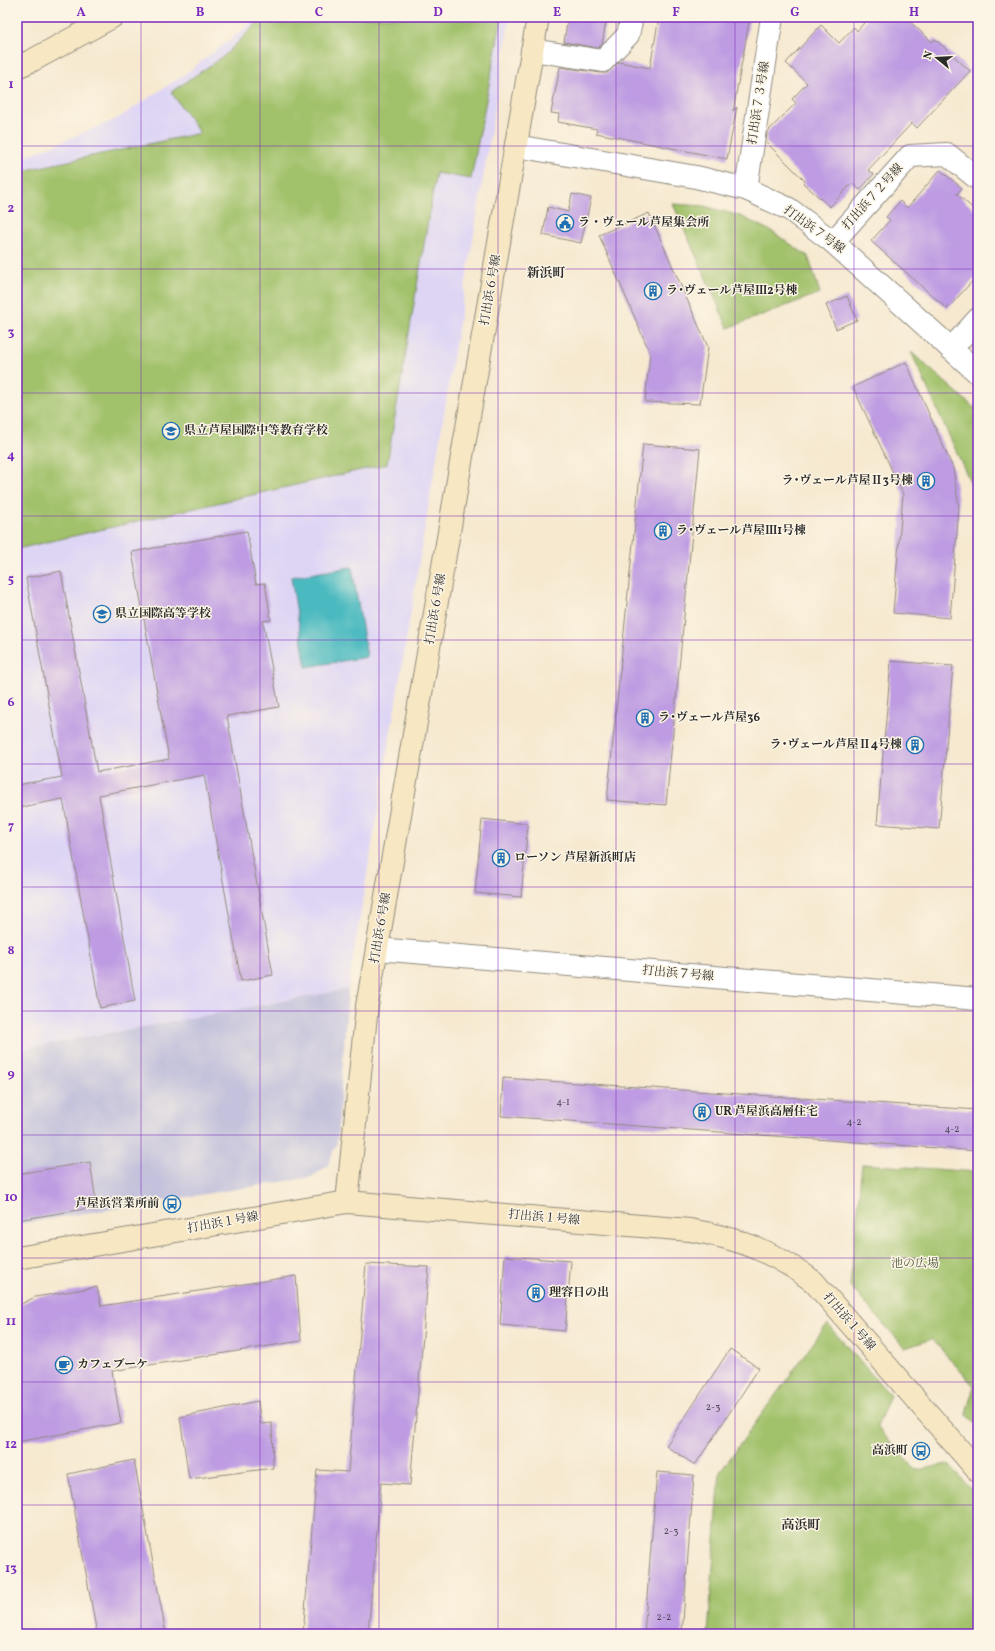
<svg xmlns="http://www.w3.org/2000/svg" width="995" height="1651" font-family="Vollkorn,'Noto Serif JP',serif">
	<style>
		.built { fill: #ded5f5 }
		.industrial { fill: #c3c1db }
		.green { fill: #a1c16a; stroke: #66764a }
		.water { fill: #4bbac0; stroke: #3b7276 }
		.building { fill: #be9be2 }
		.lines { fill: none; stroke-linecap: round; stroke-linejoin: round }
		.street-casing { stroke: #908a7e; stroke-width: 24 }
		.secondary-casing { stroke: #908a7e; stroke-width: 24 }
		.street { stroke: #fff; stroke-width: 22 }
		.secondary { stroke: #f7e8c3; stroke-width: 22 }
		.grid { fill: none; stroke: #7b2cbf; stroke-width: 1; stroke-opacity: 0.55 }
		.labels { text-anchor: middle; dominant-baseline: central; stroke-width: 3; stroke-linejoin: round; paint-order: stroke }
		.number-label { font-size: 10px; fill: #504759 }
		.street-label { font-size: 12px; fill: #2b2b2b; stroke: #fcf5e5 }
		.poi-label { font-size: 12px; font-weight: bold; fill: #2b2b2b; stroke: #fcf5e5; text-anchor: start }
		.park-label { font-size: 12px; fill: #4e583e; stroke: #fcf5e5 }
		.neighbourhood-label { font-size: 13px; font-weight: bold; fill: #2b2b2b; stroke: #fcf5e5 }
		.neatline { fill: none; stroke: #7b2cbf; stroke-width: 1.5 }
		.grid-label { font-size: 13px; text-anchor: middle; font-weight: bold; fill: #7b2cbf }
	</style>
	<rect width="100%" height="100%" fill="#fcf5e5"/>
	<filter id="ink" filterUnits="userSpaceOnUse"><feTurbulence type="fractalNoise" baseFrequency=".025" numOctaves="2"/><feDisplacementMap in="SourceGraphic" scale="8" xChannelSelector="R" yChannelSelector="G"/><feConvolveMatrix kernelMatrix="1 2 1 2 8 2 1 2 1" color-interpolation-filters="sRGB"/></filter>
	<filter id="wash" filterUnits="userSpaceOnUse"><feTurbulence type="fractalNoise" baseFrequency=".012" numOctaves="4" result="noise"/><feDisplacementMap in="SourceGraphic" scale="16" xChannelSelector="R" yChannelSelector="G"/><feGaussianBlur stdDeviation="0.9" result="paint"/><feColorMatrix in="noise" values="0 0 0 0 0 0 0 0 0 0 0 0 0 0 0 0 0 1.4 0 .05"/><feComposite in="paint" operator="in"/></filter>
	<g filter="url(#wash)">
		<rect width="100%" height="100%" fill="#f6e9d0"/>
		<path class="built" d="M 255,17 L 510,17 L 348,989 L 17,1050 L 17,160 L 117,119 L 185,74 L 245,28 Z"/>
		<path class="industrial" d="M 348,989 L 337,1143 L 327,1166 L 312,1177 L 17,1224 L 17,1050 Z"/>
		<g class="green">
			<path d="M 263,17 L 502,17 L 471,179 L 436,173 L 387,464 L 17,549 L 17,172 L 200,133 L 171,92 L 224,56 Z"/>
			<path d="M 673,204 L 704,206 L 740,216 L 771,231 L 808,256 L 820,293 L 728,328 Z"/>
			<path d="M 911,352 L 978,411 L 978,499 Z"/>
			<path d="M 862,1164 L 978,1172 L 978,1425 L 966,1413 L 974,1386 L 932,1339 L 905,1348 L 850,1286 Z"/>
			<path d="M 827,1324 L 890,1395 L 877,1427 L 916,1470 L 948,1464 L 978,1497 L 978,1634 L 708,1634 L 720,1472 Z"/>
		</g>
		<path class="water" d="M 352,567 L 367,657 L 306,667 L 291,577 Z"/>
		<g id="blocks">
			<g class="building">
				<path d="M 568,17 L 607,17 L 602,44 L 598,48 L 564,42 Z"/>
				<path d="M 659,17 L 750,17 L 733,111 L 737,107 L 727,159 L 596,133 L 597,129 L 558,122 L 559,114 L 551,113 L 560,67 L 601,73 L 607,73 L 619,62 L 650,68 Z"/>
				<path d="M 869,17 L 905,17 L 932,42 L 935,39 L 970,71 L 917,128 L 912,123 L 868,170 L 874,174 L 860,190 L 852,183 L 830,207 L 803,183 L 805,181 L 766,142 L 767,132 L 796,103 L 792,99 L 807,83 L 786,63 L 821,25 L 839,43 L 854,27 L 857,31 Z"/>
				<path d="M 940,170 L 962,188 L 957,194 L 978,213 L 978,275 L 947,309 L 871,241 L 890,220 L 886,217 L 900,201 L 907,208 Z"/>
				<path d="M 572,194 L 591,198 L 581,243 L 543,235 L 548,207 L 568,212 Z"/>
				<path d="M 649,213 L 708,347 L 700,404 L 645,402 L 650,353 L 599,235 Z"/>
				<path d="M 847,296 L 857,320 L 836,329 L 826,305 Z"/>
				<path d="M 906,362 L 953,468 L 959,508 L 950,618 L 893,613 L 903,494 L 853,387 Z"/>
				<path d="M 643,444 L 700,449 L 666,805 L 607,800 Z"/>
				<path d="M 247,531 L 256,584 L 265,583 L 271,620 L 263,621 L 279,707 L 227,716 L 273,975 L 241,981 L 204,775 L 99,795 L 135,1001 L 100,1008 L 63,799 L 17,808 L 17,785 L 62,777 L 26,578 L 61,571 L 97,772 L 169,759 L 132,552 Z"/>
				<path d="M 891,661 L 953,666 L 939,829 L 877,824 Z"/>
				<path d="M 482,819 L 528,824 L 521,897 L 475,893 Z"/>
				<path d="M 503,1078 L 978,1110 L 978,1151 L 501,1116 Z"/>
				<path d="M 90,1162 L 97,1207 L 17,1220 L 17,1174 Z"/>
				<path d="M 505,1256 L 571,1261 L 565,1331 L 500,1325 Z"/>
				<path d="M 366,1264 L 429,1267 L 410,1485 L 381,1483 L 368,1634 L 303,1634 L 317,1470 L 348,1472 Z"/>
				<path d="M 296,1276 L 301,1341 L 112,1371 L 121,1423 L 17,1442 L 17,1308 L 23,1303 L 35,1297 L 97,1287 L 101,1306 Z"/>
				<path d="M 730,1349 L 759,1368 L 695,1465 L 666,1446 Z"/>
				<path d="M 258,1401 L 261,1424 L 272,1423 L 273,1468 L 189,1479 L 180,1417 Z"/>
				<path d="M 134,1460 L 166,1634 L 97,1634 L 68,1474 Z"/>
				<path d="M 657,1472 L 694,1475 L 682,1634 L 644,1634 Z"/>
			</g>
		</g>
	</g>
	<g filter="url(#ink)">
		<use href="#blocks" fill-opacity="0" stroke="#908a7e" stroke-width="1"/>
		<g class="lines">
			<defs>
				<g id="street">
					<path d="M 532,50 L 603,61 L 628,35 L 632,17"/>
					<path d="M 516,146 L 696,177 L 746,189 L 789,209 L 833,242 L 978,373"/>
					<path d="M 746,189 L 772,17"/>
					<path d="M 833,242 L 910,156 L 947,154 L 978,179"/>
					<path d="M 951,349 L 978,319"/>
					<path d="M 377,949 L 978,999"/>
				</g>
				<g id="secondary">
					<path d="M 17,67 L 33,60 L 112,17"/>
					<path d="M 347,1202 L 367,1006 L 538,17"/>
					<path d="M 17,1258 L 347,1202 L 690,1230 C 738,1238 775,1252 814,1282 L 978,1471"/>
				</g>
			</defs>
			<use href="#street" class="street-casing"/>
			<use href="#secondary" class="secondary-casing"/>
			<use href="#street" class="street"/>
			<use href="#secondary" class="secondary"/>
		</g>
	</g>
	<path class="grid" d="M 141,17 L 141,1634M 260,17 L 260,1634M 379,17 L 379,1634M 498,17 L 498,1634M 616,17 L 616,1634M 735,17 L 735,1634M 854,17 L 854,1634M 17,146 L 978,146M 17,269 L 978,269M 17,393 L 978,393M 17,516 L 978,516M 17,640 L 978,640M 17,764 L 978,764M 17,887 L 978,887M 17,1011 L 978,1011M 17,1135 L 978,1135M 17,1258 L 978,1258M 17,1382 L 978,1382M 17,1505 L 978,1505"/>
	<defs>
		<symbol id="civic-ring" viewBox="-11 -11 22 22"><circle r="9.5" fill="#fcf5e5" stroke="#1f6fb2" stroke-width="1.5"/><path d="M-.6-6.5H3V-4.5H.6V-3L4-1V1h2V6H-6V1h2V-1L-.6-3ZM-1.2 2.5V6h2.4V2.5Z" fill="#1f6fb2"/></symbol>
		<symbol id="building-ring" viewBox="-11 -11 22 22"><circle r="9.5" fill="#fcf5e5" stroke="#1f6fb2" stroke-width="1.5"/><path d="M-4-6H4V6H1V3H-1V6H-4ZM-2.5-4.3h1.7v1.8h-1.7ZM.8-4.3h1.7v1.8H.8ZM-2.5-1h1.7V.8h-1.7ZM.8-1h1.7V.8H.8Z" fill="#1f6fb2"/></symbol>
		<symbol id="school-ring" viewBox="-11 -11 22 22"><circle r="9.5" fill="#fcf5e5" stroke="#1f6fb2" stroke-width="1.5"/><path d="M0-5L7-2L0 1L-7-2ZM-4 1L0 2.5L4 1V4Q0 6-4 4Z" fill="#1f6fb2"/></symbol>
		<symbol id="bus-ring" viewBox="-11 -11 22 22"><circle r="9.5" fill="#fcf5e5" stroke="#1f6fb2" stroke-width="1.5"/><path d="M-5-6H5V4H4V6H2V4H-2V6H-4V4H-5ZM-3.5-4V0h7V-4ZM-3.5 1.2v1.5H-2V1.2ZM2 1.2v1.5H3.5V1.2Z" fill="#1f6fb2"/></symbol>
		<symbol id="cafe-ring" viewBox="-11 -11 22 22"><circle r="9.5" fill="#fcf5e5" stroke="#1f6fb2" stroke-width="1.5"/><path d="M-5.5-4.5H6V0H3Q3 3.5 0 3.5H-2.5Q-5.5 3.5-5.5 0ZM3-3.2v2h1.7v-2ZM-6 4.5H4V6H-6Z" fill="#1f6fb2"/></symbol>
	</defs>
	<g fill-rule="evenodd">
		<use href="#civic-ring" x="555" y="213" width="20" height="20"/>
		<use href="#building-ring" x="643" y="281" width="20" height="20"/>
		<use href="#school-ring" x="161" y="421" width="20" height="20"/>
		<use href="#building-ring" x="916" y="471" width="20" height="20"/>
		<use href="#building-ring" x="653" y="521" width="20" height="20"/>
		<use href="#school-ring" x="92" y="604" width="20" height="20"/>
		<use href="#building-ring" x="635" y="708" width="20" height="20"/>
		<use href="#building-ring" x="905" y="735" width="20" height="20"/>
		<use href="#building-ring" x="491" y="848" width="20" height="20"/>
		<use href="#building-ring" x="692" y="1102" width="20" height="20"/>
		<use href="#bus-ring" x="162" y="1194" width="20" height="20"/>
		<use href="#building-ring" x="526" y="1283" width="20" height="20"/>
		<use href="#cafe-ring" x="54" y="1355" width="20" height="20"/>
		<use href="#bus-ring" x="911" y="1441" width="20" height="20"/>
	</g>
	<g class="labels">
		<g class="number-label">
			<text x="563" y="1102">4-1</text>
			<text x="854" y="1122">4-2</text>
			<text x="952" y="1129">4-2</text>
			<text x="713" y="1407">2-3</text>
			<text x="671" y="1531">2-3</text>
			<text x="664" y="1617">2-2</text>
		</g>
		<g class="street-label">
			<text transform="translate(759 103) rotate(-81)">打出浜７３号線</text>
			<text transform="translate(873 197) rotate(-48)">打出浜７２号線</text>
			<text transform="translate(814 230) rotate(36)">打出浜７号線</text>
			<text transform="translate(491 290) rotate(-80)">打出浜６号線</text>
			<text transform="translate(436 609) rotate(-80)">打出浜６号線</text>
			<text transform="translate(381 928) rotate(-80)">打出浜６号線</text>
			<text transform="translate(678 974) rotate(5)">打出浜７号線</text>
			<text transform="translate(544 1218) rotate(5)">打出浜１号線</text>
			<text transform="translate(223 1223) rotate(-10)">打出浜１号線</text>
			<text transform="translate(849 1322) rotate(49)">打出浜１号線</text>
		</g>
		<g class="poi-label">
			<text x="578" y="223">ラ・ヴェール芦屋集会所</text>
			<text x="666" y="291">ラ･ヴェール芦屋Ⅲ2号棟</text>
			<text x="184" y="431">県立芦屋国際中等教育学校</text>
			<text x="913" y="481" text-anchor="end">ラ･ヴェール芦屋Ⅱ3号棟</text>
			<text x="676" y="531">ラ･ヴェール芦屋Ⅲ1号棟</text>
			<text x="115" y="614">県立国際高等学校</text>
			<text x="658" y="718">ラ･ヴェール芦屋36</text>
			<text x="902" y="745" text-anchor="end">ラ･ヴェール芦屋Ⅱ4号棟</text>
			<text x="514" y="858">ローソン 芦屋新浜町店</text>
			<text x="715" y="1112">UR 芦屋浜高層住宅</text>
			<text x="159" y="1204" text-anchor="end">芦屋浜営業所前</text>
			<text x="549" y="1293">理容日の出</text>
			<text x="77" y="1365">カフェブーケ</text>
			<text x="908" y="1451" text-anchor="end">高浜町</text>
		</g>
		<g class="park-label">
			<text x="915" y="1264">池の広場</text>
		</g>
		<g class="neighbourhood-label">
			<text x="546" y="274">新浜町</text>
			<text x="801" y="1526">高浜町</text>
		</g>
	</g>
	<rect width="995" height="1651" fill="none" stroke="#fcf5e5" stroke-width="44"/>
	<g transform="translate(937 58) rotate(288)" stroke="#fcf5e5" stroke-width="3" paint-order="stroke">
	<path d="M0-3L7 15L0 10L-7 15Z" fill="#2b2b2b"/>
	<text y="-6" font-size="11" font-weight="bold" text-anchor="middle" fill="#2b2b2b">N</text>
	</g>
	<rect x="22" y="22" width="951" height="1607" class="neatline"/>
	<g class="grid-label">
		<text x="81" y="16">A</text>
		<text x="200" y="16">B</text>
		<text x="319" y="16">C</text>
		<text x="438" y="16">D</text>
		<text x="557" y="16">E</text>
		<text x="676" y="16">F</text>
		<text x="795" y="16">G</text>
		<text x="914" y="16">H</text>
		<text x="11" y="88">1</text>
		<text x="11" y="212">2</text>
		<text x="11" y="336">3</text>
		<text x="11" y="459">4</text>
		<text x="11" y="583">5</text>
		<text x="11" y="706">6</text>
		<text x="11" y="830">7</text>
		<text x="11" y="954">8</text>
		<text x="11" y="1077">9</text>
		<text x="11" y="1201">10</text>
		<text x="11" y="1325">11</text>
		<text x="11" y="1448">12</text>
		<text x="11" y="1572">13</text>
	</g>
</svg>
